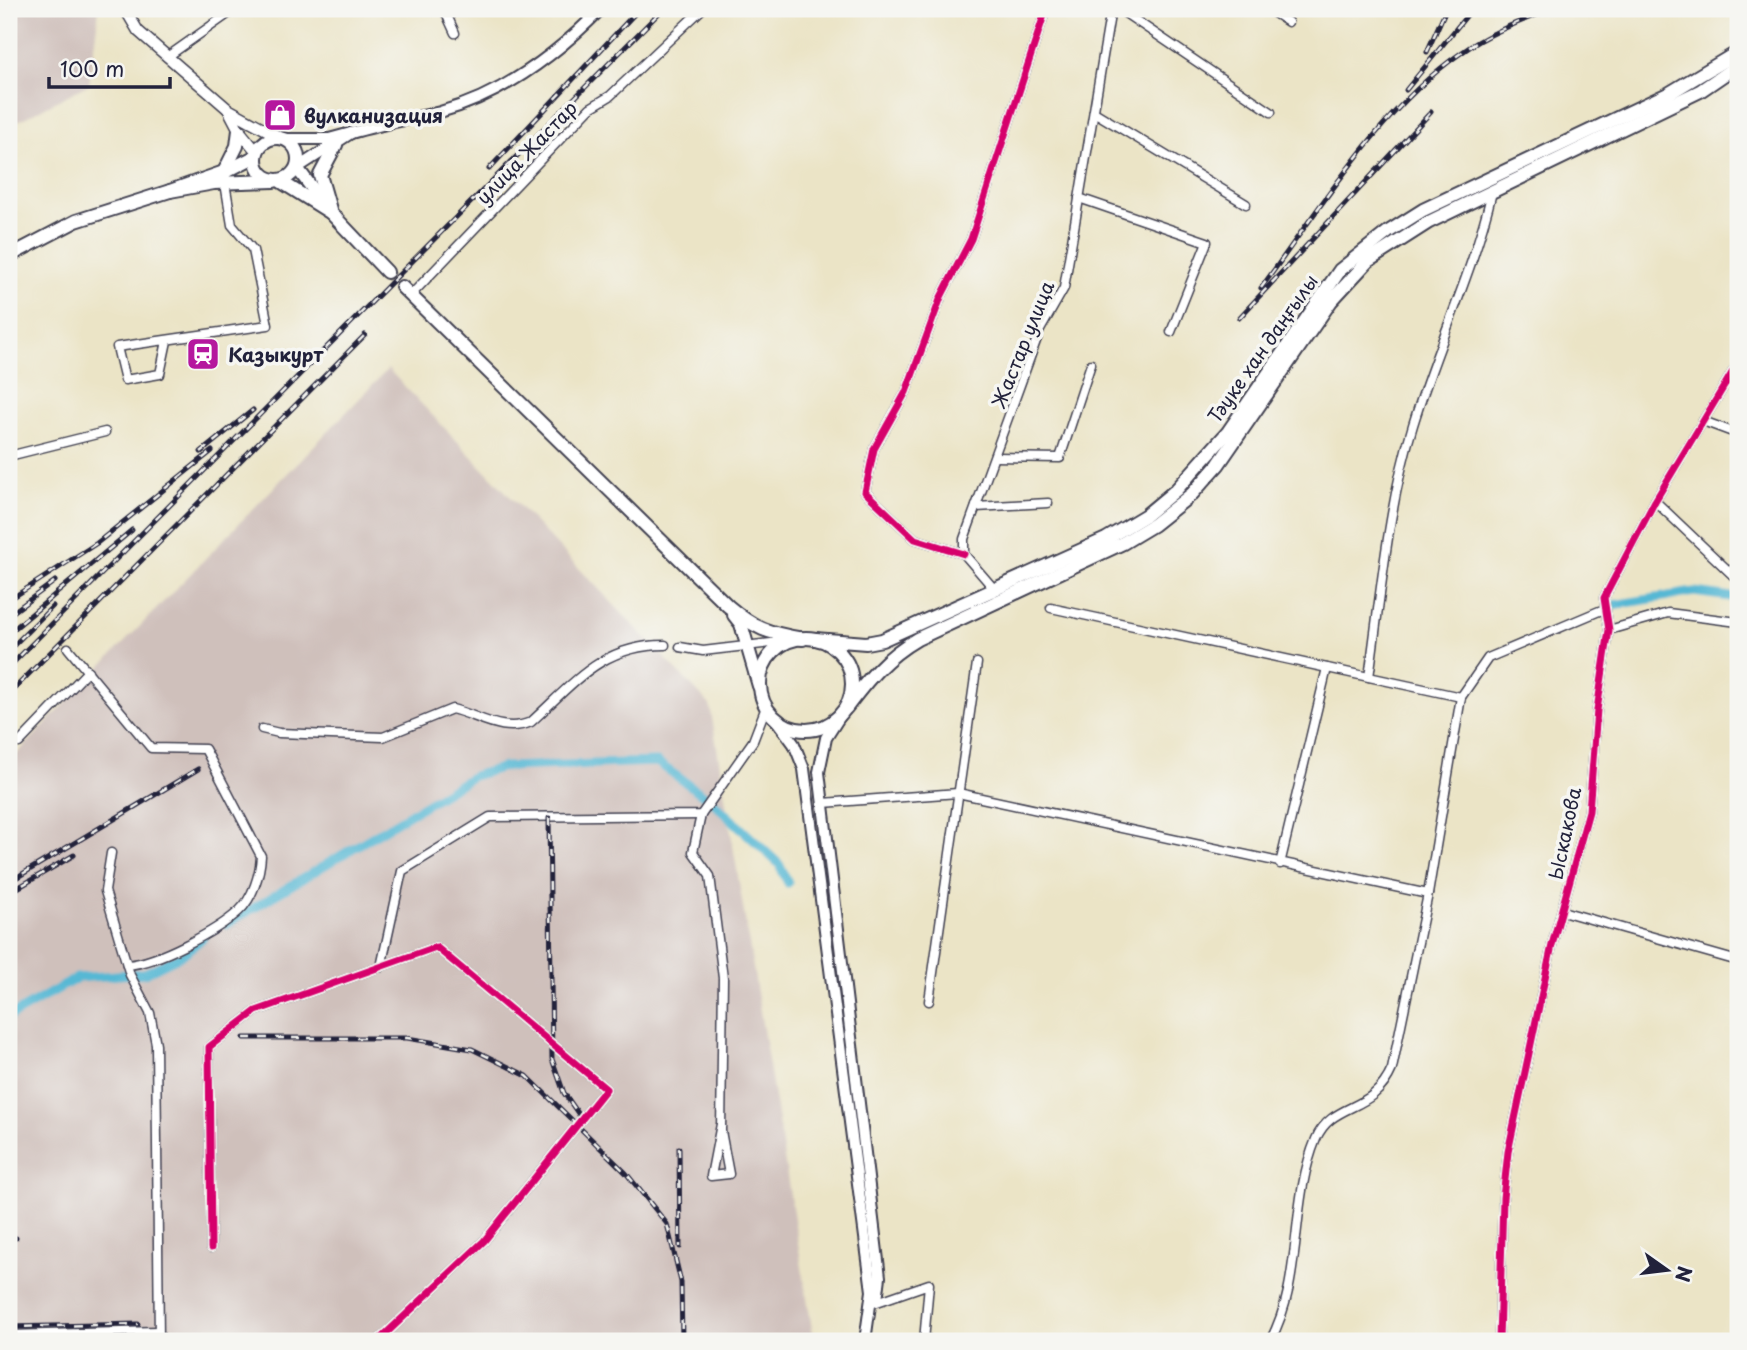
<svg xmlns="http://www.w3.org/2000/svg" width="1747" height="1350" font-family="'Playpen Sans',sans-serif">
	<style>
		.industrial { fill: #cfc0bb }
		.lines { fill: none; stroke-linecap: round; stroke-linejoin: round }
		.canal { stroke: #56b8d4; stroke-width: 9 }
		.primary-tunnel { stroke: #c3bdaa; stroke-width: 12; stroke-dasharray: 12 6; stroke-linecap: butt }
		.minor-casing { stroke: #403f50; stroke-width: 11 }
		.tertiary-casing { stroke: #403f50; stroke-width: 13 }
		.secondary-casing { stroke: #403f50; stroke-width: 14 }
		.primary-casing { stroke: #403f50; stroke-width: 16 }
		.minor { stroke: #fff; stroke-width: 8 }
		.tertiary { stroke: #fff; stroke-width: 10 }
		.secondary { stroke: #fff; stroke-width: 10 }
		.primary { stroke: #fff; stroke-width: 12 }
		.rail-casing { stroke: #22223b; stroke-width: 5 }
		.rail { stroke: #f6f6f2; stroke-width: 2.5; stroke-dasharray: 8; stroke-linecap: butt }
		.cycleway-casing { stroke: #f6f6f2; stroke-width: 11 }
		.cycleway { stroke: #d6006c; stroke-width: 7 }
		.labels { text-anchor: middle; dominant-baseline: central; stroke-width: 7; stroke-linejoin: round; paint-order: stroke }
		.poi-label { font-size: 19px; font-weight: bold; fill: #22223b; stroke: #f6f6f2; text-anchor: start }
		.street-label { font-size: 19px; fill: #22223b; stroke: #f6f6f2 }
	</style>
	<rect width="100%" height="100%" fill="#f6f6f2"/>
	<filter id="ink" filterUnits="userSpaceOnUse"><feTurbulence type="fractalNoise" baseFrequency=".0143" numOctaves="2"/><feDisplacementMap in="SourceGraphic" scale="14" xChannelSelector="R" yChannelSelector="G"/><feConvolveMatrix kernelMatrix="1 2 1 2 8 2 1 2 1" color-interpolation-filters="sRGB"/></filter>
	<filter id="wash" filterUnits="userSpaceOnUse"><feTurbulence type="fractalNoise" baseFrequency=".00686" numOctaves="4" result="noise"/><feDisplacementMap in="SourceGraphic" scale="28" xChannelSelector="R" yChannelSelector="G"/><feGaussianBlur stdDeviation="1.57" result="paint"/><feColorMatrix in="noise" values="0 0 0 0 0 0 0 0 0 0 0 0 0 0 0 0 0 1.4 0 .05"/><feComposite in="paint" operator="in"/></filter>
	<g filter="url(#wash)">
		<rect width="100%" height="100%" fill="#ebe4c6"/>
		<g class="industrial">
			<path d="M 9,9 L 99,9 L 89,84 L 9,126 Z"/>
			<path d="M 388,369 L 710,705 L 814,1341 L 9,1341 L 9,762 Z"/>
		</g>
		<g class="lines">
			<g class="canal">
				<path d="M 1613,605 L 1694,592 L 1738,598"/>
				<path d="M 227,924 L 473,776 L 504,767 L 657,762 L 713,802 L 779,864 L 788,883"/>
				<path d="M 9,1017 L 77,978 L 145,973 L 182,955 L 203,938"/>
			</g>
		</g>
	</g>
	<g filter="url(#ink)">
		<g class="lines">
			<path class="primary-tunnel" d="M 387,272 L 402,287"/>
			<defs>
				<g id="minor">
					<path d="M 444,9 L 455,33"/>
					<path d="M 581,9 L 590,20"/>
					<path d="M 1119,9 L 1271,112"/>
					<path d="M 1268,9 L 1288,22"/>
					<path d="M 167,57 L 235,9"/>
					<path d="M 1094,112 L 1246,204"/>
					<path d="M 1079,198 L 1207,242 L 1171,332"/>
					<path d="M 411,295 L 590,108 L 610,96 L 702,9"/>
					<path d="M 167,341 L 160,374 L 125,380 L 117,347 L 268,325 L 253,250 L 232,225 L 225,183"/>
					<path d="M 1703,421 L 1738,434"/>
					<path d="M 9,456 L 105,432"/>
					<path d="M 995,457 L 1060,458 L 1091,364"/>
					<path d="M 1655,501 L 1738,580"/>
					<path d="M 976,507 L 1048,503"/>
					<path d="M 964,554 L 915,539 L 865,492 L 874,449 L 906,392 L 941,297 L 971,239 L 1046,9"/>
					<path d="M 995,590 L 964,554 L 964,539 L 1040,330 L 1064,288 L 1111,9"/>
					<path d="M 1051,608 L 1461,697"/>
					<path d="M 1609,630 L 1668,613 L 1738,622"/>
					<path d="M 680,647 L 703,651 L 788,641"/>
					<path d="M 68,648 L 151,748 L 205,749 L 261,856 C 260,874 253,898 239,911 C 217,931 157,963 127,965"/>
					<path d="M 1369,677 C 1381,593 1388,506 1413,425 C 1437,346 1473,272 1492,192"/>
					<path d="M 262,729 L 279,733 L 383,737 L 452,709 C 480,716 503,734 531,722 C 575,682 602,645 665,645"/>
					<path d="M 19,743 L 88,671"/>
					<path d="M 823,803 L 958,793 L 1428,894"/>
					<path d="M 701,815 L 693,852 L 710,876 L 723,978 L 721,1131 L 729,1174 L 711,1176 L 721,1124"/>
					<path d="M 111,853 L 105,891 L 130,975 L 150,1013 L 156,1044 L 159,1341"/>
					<path d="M 1280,864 L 1327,668"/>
					<path d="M 1562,911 L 1738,961"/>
					<path d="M 381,967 L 402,871 L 490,817 L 701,815 L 753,741 L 766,707"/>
					<path d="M 929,1001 L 977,663"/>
					<path d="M 211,1248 L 209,1047 L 256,1011 L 436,947 L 606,1089 L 484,1241 L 378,1341"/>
					<path d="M 877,1302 L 929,1284 L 924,1341"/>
					<path d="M 9,1335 L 158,1331"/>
					<path d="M 1270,1341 C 1304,1279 1289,1204 1316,1139 C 1332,1101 1373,1114 1392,1069 L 1428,894 L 1461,697 L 1488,658 L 1604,609"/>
					<path d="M 1499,1341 L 1503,1198 L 1508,1152 L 1552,945 L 1589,811 L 1597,710 L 1609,630 L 1604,598 L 1655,501 L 1738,363"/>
				</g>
				<g id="tertiary">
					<path d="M 125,9 L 138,31 L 228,109"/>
					<path d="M 257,152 L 239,130 L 228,109 L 283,139"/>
				</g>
				<g id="secondary">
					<path d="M 351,133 C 381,124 410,119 440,112 C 503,95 556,55 601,9"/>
					<path d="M 283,139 L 329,139 L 351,133 L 297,168"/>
					<path d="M 840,716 L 826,738 L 819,772 L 880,1277 L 877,1300"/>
					<path d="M 774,717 L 794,744 L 804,769 L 872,1291 L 865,1341"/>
				</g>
				<g id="primary">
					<circle cx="277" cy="159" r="21"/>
					<path d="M 336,145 L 320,175 L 331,213 L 387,272"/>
					<path d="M 256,156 L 227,171 L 170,191 L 214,183 L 274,181"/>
					<path d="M 224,172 L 237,146 L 239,130"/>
					<path d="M 280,181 L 331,213 L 297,168"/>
					<path d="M 9,256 L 76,221 L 170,191"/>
					<path d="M 402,287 L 728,606 C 755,629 768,633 803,639"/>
					<path d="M 734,615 L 741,624 L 759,686"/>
					<circle cx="806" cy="684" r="46"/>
					<path d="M 815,639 L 866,643 L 882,640 L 1106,539 L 1146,515 L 1176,490 L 1228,432 L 1340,270 L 1388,232 L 1423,210 L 1668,94 L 1738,52"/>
					<path d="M 846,708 C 868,679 886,657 917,639 L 1123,543 L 1153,525 L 1192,494 L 1218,465 L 1331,301 L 1368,261 L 1429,222 L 1700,91 L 1738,65"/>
				</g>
			</defs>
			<use href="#minor" class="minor-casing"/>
			<use href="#tertiary" class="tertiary-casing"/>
			<use href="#secondary" class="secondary-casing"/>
			<use href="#primary" class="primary-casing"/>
			<use href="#minor" class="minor"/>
			<use href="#tertiary" class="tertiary"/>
			<use href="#secondary" class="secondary"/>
			<use href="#primary" class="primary"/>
			<defs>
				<g id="rail">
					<path d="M 1427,52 L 1446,9"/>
					<path d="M 1406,90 L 1472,9"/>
					<path d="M 489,169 L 639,9"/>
					<path d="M 1261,288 C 1318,211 1382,107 1461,53 C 1488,33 1521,21 1552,9"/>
					<path d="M 1239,318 L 1431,112"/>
					<path d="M 201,452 L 253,410"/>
					<path d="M 9,600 L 97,543 L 212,451"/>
					<path d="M 9,615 L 55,581"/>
					<path d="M 9,633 L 132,530"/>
					<path d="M 9,650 L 53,606"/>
					<path d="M 9,667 L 663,9"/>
					<path d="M 9,694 L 365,335"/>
					<path d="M 549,818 L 552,1059 L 564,1093 L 582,1119"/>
					<path d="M 9,882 L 198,769"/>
					<path d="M 9,893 L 74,855"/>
					<path d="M 244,1038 L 407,1038 L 472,1049 L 527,1076 L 626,1173 L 667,1224 L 681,1282 L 682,1341"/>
					<path d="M 679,1148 L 680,1247"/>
					<path d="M 9,1238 L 16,1238"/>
					<path d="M 9,1327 L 138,1324"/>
				</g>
			</defs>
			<use href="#rail" class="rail-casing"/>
			<use href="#rail" class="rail"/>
			<defs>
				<g id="cycleway">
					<path d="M 964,554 L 915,539 L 865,492 L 874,449 L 906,392 L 941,297 L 971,239 L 1046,9"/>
					<path d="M 211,1248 L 209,1047 L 256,1011 L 436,947 L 606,1089 L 484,1241 L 378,1341"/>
					<path d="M 1499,1341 L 1503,1198 L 1508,1152 L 1552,945 L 1589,811 L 1597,710 L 1609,630 L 1604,598 L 1655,501 L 1738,363"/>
				</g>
			</defs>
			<use href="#cycleway" class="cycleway-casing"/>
			<use href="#cycleway" class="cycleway"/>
		</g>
	</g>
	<defs>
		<symbol id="shop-square" viewBox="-11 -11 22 22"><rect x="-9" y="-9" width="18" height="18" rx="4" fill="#b5179e" stroke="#f6f6f2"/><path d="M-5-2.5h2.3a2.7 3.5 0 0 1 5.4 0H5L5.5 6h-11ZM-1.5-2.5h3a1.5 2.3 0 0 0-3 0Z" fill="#fff"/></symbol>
		<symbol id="station-square" viewBox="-11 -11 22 22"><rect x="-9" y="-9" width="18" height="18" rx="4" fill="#b5179e" stroke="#f6f6f2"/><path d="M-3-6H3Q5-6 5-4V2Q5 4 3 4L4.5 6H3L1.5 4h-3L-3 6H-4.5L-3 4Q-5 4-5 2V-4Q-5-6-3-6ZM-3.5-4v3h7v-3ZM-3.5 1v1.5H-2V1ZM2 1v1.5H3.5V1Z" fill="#fff"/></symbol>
	</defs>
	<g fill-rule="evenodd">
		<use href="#shop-square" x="261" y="96" width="38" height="38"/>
		<use href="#station-square" x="184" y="335" width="38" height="38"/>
	</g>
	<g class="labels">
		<g class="poi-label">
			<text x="304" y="115">вулканизация</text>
			<text x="228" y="354">Казыкурт</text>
		</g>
		<g class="street-label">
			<text transform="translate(526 152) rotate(-46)">улица Жастар</text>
			<text transform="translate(1022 344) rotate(-68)">Жастар улица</text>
			<text transform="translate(1262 348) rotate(-55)">Тәуке хан даңғылы</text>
			<text transform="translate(1564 833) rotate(-78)">Ыскакова</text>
		</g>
	</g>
	<rect width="1747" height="1350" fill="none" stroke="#f6f6f2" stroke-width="35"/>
	<g transform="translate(1667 1270) rotate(104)" stroke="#f6f6f2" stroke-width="5" paint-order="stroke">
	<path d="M0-5L12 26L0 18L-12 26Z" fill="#22223b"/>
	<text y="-10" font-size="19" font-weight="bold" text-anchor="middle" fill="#22223b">N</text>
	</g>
	<path d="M49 77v10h121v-10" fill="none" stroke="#22223b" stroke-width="3.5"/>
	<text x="60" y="77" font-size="21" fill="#22223b" stroke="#f6f6f2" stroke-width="5" paint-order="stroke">100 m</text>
</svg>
